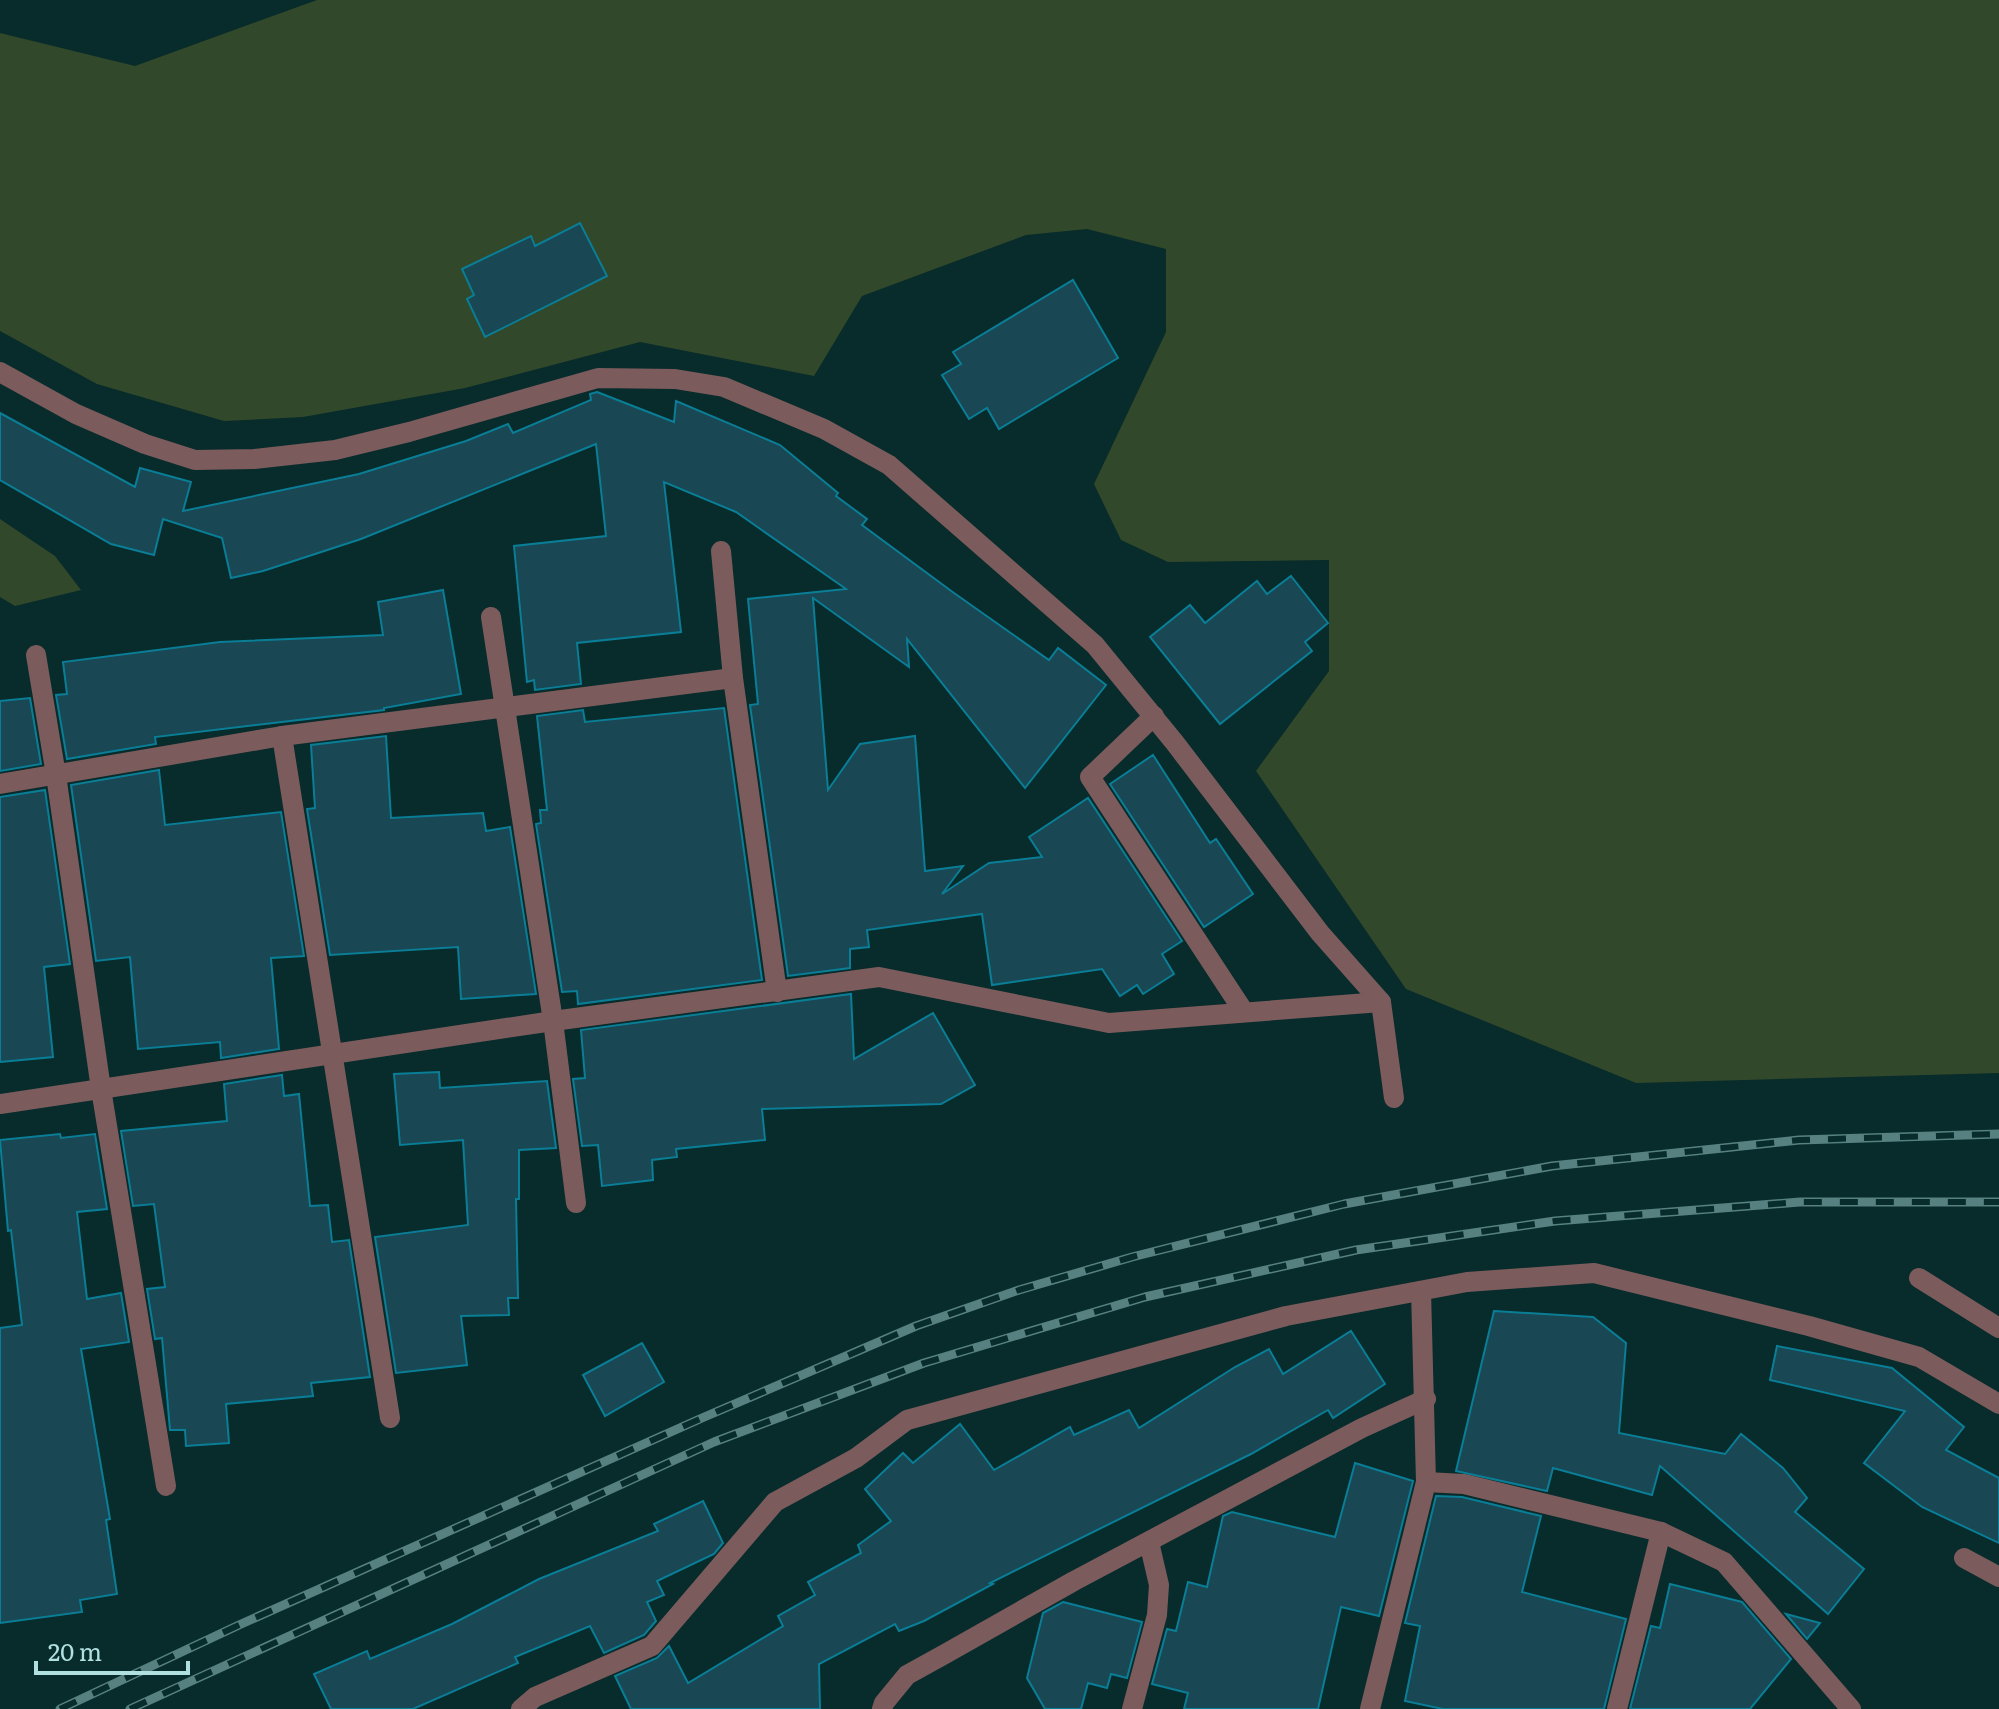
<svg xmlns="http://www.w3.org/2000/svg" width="1999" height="1709" font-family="Literata,serif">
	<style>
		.green { fill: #32482a }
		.building { fill: #194753; stroke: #0a7e96; stroke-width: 2 }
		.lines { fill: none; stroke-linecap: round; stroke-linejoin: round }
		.minor { stroke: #7c5b5c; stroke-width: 20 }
		.rail-casing { stroke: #578080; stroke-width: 9 }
		.rail { stroke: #082b2b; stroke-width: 6; stroke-dasharray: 18; stroke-linecap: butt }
	</style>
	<rect width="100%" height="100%" fill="#082b2b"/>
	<g class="green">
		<path d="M 317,0 L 1999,0 L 1999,1073 L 1636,1083 L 1406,989 L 1256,771 L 1329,671 L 1329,560 L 1168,562 L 1121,540 L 1094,484 L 1166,332 L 1166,249 L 1087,229 L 1026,235 L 862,296 L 814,376 L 640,342 L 465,388 L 303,417 L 224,421 L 97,384 L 0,331 L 0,33 L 135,66 Z"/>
		<path d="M 0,519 L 55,556 L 81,590 L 15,606 L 0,597 Z"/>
	</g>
	<g class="building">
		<path d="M 580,223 L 607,276 L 485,337 L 467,299 L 474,295 L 462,269 L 531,236 L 535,246 Z"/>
		<path d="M 1073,280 L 1118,358 L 999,429 L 987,408 L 969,419 L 942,375 L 961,364 L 953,352 Z"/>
		<path d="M 597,392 L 674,422 L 676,401 L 780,445 L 838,493 L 836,496 L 867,519 L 862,525 L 954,593 L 1049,660 L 1058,648 L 1106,685 L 1025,788 L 907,639 L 909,667 L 813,598 L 828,790 L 860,744 L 915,736 L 925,871 L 963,866 L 942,894 L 989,863 L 1042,857 L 1029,837 L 1088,798 L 1182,941 L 1162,954 L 1174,974 L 1143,994 L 1137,985 L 1120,996 L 1102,969 L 992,985 L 982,914 L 867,930 L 869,947 L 850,949 L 850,968 L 788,976 L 750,705 L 758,704 L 748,599 L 846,589 L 736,512 L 664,482 L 681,632 L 577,643 L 581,684 L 535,690 L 534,680 L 527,682 L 514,546 L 606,536 L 596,444 L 361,539 L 263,571 L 231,578 L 222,538 L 163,519 L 154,555 L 111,544 L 0,480 L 0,413 L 135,487 L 140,468 L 191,482 L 183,511 L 359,474 L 466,441 L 508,424 L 513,433 L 591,400 L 590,394 Z"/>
		<path d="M 1291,576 L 1328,623 L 1305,642 L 1312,651 L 1220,724 L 1150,637 L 1190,605 L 1205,623 L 1257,581 L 1267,594 Z"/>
		<path d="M 443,590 L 461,694 L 384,708 L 384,710 L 155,737 L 156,744 L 67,759 L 56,695 L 67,694 L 63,662 L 220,642 L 383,635 L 378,602 Z"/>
		<path d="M 30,698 L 41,764 L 0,771 L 0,701 Z"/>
		<path d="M 724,708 L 762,980 L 578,1004 L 577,991 L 562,992 L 536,824 L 541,823 L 540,810 L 547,810 L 537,716 L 583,710 L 585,722 Z"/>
		<path d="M 386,736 L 391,818 L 483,813 L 486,831 L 510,827 L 536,994 L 461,999 L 458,947 L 330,955 L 307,809 L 315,808 L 311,745 Z"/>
		<path d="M 1153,755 L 1210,843 L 1216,839 L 1253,894 L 1204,927 L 1110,784 Z"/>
		<path d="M 159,770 L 165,825 L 281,812 L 304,956 L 271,958 L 279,1049 L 221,1058 L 220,1042 L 138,1049 L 130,957 L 96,961 L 71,785 Z"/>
		<path d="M 45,790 L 70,964 L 44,967 L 53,1057 L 0,1062 L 0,797 Z"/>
		<path d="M 851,994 L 854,1059 L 933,1013 L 975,1085 L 941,1104 L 762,1109 L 765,1140 L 676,1149 L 677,1157 L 652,1160 L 653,1180 L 602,1186 L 598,1145 L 582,1146 L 573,1079 L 585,1078 L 581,1030 Z"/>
		<path d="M 439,1072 L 440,1088 L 547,1081 L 556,1148 L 519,1150 L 519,1199 L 516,1199 L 518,1298 L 508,1298 L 509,1315 L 461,1316 L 467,1365 L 396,1373 L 375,1237 L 468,1225 L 463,1140 L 400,1145 L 394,1074 Z"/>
		<path d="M 282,1075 L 284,1096 L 299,1094 L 310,1206 L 328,1205 L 332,1242 L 349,1240 L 370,1377 L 311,1383 L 313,1396 L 226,1404 L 229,1443 L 186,1446 L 185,1430 L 170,1430 L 162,1338 L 155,1339 L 147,1289 L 165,1287 L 154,1204 L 133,1206 L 121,1131 L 227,1121 L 224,1084 Z"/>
		<path d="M 60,1134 L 61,1138 L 95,1134 L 107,1209 L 77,1212 L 87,1299 L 121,1293 L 129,1342 L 81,1349 L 110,1519 L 106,1520 L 117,1594 L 80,1600 L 82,1612 L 0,1623 L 0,1328 L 22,1325 L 11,1230 L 8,1231 L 0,1140 Z"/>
		<path d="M 1494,1311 L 1593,1317 L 1626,1343 L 1619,1433 L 1725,1454 L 1741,1434 L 1783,1468 L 1807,1498 L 1795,1512 L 1864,1569 L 1828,1614 L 1660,1466 L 1652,1495 L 1553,1468 L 1547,1491 L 1456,1471 Z"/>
		<path d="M 1351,1331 L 1385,1384 L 1333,1418 L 1328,1410 L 1251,1454 L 990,1583 L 993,1584 L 924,1621 L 899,1631 L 895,1624 L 819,1664 L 820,1709 L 631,1709 L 615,1676 L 657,1658 L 669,1646 L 688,1683 L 783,1626 L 778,1616 L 815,1595 L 808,1582 L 861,1553 L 858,1545 L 891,1521 L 865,1489 L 903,1453 L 913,1463 L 960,1424 L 994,1470 L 1070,1427 L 1074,1435 L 1129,1410 L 1139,1428 L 1235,1367 L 1269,1349 L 1283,1374 Z"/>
		<path d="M 642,1343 L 664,1382 L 605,1416 L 583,1375 Z"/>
		<path d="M 1777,1346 L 1892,1368 L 1964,1427 L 1946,1450 L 1999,1478 L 1999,1543 L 1922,1507 L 1864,1463 L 1905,1411 L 1770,1380 Z"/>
		<path d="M 1355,1463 L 1413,1481 L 1379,1616 L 1341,1607 L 1318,1709 L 1184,1709 L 1188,1693 L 1152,1684 L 1167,1629 L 1176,1631 L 1188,1582 L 1207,1587 L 1223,1516 L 1232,1512 L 1335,1537 Z"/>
		<path d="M 1436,1496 L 1462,1497 L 1541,1516 L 1522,1592 L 1626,1619 L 1604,1709 L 1443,1709 L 1405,1701 L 1420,1626 L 1405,1623 Z"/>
		<path d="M 703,1501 L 723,1543 L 714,1554 L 657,1581 L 664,1595 L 647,1602 L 656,1621 L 644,1635 L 604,1653 L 590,1626 L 515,1657 L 518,1663 L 413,1709 L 331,1709 L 314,1674 L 367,1651 L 370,1659 L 452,1624 L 539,1579 L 658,1531 L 654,1524 Z"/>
		<path d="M 1670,1584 L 1742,1602 L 1791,1659 L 1750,1709 L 1630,1709 L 1651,1626 L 1660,1628 Z"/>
		<path d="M 1063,1602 L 1142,1622 L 1127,1678 L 1111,1674 L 1107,1688 L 1088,1683 L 1081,1709 L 1045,1709 L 1027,1678 L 1043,1613 Z"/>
		<path d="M 1786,1614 L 1820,1623 L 1807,1639 Z"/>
	</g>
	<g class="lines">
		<g class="minor">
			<path d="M 0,372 L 76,414 L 145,444 L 195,460 L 254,459 L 335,450 L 409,432 L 598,378 L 675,379 L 724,387 L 824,429 L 889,465 L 1095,645 L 1175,743 L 1320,933 L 1381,1002 L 1394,1098"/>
			<path d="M 721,551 L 733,678 L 777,992"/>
			<path d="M 491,617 L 553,1021 L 576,1203"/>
			<path d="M 36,655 L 56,775 L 101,1089 L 166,1486"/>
			<path d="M 1154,716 L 1090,777 L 1244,1012"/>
			<path d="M 282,736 L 390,1418"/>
			<path d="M 0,784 L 282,736 L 733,678"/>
			<path d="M 0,1104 L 553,1021 L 879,977 L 1109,1023 L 1381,1002"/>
			<path d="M 1919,1278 L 1999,1328"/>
			<path d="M 1426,1482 L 1464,1484 L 1661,1532 L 1724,1562 L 1851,1709"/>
			<path d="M 1964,1558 L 1999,1577"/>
			<path d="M 521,1709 L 535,1697 L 652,1646 L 775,1502 L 856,1458 L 907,1420 L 1286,1316 L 1467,1282 L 1594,1273 L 1809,1326 L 1919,1357 L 1999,1404"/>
			<path d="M 882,1709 L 884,1703 L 907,1675 L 945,1654 L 1074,1581 L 1362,1428 L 1426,1399"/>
			<path d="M 1132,1709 L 1157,1615 L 1159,1585 L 1149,1542"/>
			<path d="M 1370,1709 L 1426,1482 L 1421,1291"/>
			<path d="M 1617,1709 L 1661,1532"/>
		</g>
		<defs>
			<g id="rail">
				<path d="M 60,1709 L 239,1625 L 702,1418 L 916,1326 L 1019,1290 L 1132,1257 L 1344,1204 L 1552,1166 L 1799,1140 L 1999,1134"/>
				<path d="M 130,1709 L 714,1442 L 924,1363 L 1145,1297 L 1356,1250 L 1555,1221 L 1800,1202 L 1999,1202"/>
			</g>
		</defs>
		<use href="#rail" class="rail-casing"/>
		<use href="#rail" class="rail"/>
	</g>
	<path d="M36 1661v12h152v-12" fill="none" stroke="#b1e0e1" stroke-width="4"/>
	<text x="48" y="1661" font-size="24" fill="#b1e0e1" stroke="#082b2b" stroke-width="6" paint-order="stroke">20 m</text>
</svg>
